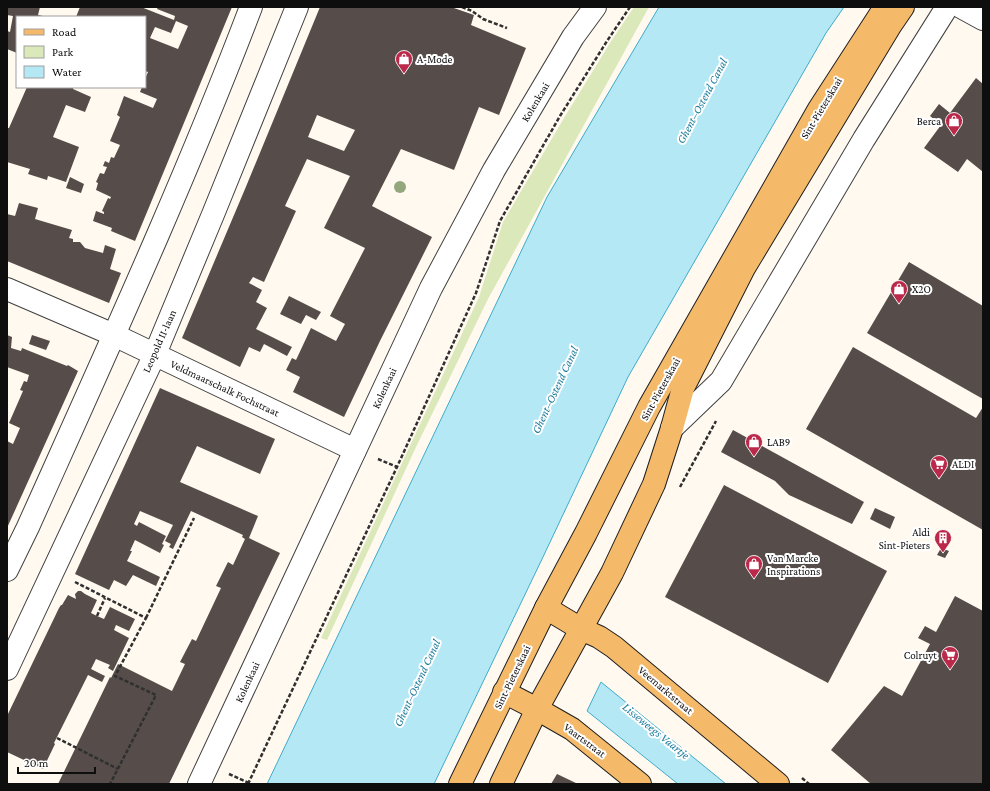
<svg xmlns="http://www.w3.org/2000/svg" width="990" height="791" font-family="'Crimson Pro',serif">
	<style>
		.green { fill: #dae8ba }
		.water { fill: #b5e8f5; stroke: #3eabca }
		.building { fill: #564d4a; fill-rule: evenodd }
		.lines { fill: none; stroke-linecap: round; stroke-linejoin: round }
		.minor-casing { stroke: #414141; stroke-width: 24 }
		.major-casing { stroke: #1f1f1f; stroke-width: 24 }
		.path { stroke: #303030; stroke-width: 2.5; stroke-dasharray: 4 2; stroke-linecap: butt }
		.minor { stroke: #fff; stroke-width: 22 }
		.major { stroke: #f5ba69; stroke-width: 22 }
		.tree { fill: #93a77d }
		.labels { text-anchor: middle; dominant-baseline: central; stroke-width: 4; stroke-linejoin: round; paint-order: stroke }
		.poi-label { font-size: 11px; fill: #0e0e0e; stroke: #fff; text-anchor: start }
		.street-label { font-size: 11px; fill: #0e0e0e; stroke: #fff }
		.water-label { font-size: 12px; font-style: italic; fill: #1a7b9d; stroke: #fff }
	</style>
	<rect width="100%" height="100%" fill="#fff9ef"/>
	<path class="green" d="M 634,7 L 649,7 L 488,299 L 416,447 L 327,640 L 321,638 L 479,297 L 503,222 L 564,118 L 610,43 Z"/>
	<g class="water">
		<path d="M 659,7 L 844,7 L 826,33 L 628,377 L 543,557 L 434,784 L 267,784 L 547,197 Z"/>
		<path d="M 601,682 L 726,784 L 678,784 L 587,711 Z"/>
	</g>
	<g class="building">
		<path d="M 7,7 L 40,7 L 38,15 L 43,16 L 17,17 L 17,53 L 7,49 L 7,31 L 10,32 L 13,16 L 7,15 Z"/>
		<path d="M 80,7 L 141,7 L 174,20 L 175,16 L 157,9 L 158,7 L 232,7 L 135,241 L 111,231 L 112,228 L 93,221 L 96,211 L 104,214 L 104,212 L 102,211 L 108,198 L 110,199 L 111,197 L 96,190 L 98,183 L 96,182 L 100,173 L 104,174 L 107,167 L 103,166 L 105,161 L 109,163 L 111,157 L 114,158 L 120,145 L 110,141 L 120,117 L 117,115 L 124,96 L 153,108 L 157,99 L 140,92 L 142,87 L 145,87 L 145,79 L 148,72 L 145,71 L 145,17 L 76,17 ZM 176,21 L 188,26 L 178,49 L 150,38 L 155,27 L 171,33 Z"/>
		<path d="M 320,7 L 451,7 L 474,15 L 471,25 L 526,48 L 499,115 L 479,107 L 454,170 L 401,149 L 372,206 L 432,237 L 380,341 L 344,417 L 293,392 L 300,377 L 286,370 L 292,358 L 296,360 L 311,328 L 336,341 L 345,324 L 330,316 L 365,248 L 324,228 L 350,176 L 307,159 L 285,206 L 296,211 L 264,282 L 253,277 L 249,283 L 262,290 L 256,302 L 267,308 L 256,329 L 292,347 L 287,356 L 264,344 L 260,352 L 249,347 L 240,367 L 182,338 L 245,189 ZM 317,115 L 355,130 L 344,151 L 308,137 Z"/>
		<path d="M 976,78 L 983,84 L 983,172 L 967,159 L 958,172 L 924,148 L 941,125 L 930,116 L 939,104 L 950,113 Z"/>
		<path d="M 27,87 L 73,87 L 73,89 L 91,97 L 85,112 L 66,105 L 53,137 L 79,147 L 66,182 L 48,176 L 47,180 L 28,174 L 30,169 L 7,162 L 7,128 L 9,128 Z"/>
		<path d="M 70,177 L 84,184 L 81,193 L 66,188 Z"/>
		<path d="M 19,203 L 38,208 L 35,219 L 72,230 L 69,238 L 73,239 L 73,242 L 80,242 L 85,248 L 103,253 L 105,245 L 116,249 L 110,269 L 121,273 L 109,303 L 7,261 L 7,214 L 15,216 Z"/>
		<path d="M 909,262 L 983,306 L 983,399 L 867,333 Z"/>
		<path d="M 289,296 L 321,312 L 316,320 L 306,315 L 301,324 L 280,314 Z"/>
		<path d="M 7,335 L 12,337 L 11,348 L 21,351 L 22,348 L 67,366 L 68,365 L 78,371 L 7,528 L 7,441 L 13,444 L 20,428 L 9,423 L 23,391 L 20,390 L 24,381 L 27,382 L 29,375 L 7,367 Z"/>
		<path d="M 32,335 L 50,341 L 46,350 L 29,344 Z"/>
		<path d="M 853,347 L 976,418 L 983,407 L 983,530 L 806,429 Z"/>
		<path d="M 160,388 L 275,439 L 260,474 L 197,446 L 180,482 L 258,516 L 249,538 L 280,553 L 169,784 L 58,784 L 110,677 L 111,678 L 118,664 L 172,691 L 185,664 L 180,662 L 192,639 L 196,641 L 221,588 L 216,586 L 228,562 L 233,565 L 245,539 L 242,537 L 243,535 L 191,511 L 173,549 L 169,547 L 171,544 L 165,541 L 173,525 L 140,511 L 134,524 L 137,526 L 139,522 L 166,536 L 162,544 L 164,545 L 160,553 L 135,540 L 130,551 L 132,551 L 127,561 L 160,577 L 156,586 L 133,575 L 126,586 L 114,580 L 109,590 L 75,574 Z"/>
		<path d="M 733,430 L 864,502 L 852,524 L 789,495 L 775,481 L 721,452 Z"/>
		<path d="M 724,485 L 887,571 L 828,683 L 665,597 Z"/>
		<path d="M 875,508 L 895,517 L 890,529 L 870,519 Z"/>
		<path d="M 941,548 L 949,551 L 945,558 L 937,555 Z"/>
		<path d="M 78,591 L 81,591 L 85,594 L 97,600 L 91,613 L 97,616 L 104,619 L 110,607 L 135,619 L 129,631 L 116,625 L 114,630 L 129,638 L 113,671 L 108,668 L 110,665 L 96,659 L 91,669 L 105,676 L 102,682 L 88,675 L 54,743 L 55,744 L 43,769 L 7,752 L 7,716 L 59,608 L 61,605 L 62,605 L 68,595 L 76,599 L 75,594 Z"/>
		<path d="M 955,596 L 983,611 L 983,784 L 871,784 L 831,750 L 884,686 L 902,696 L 930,644 L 918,638 L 925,626 L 936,632 Z"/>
		<path d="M 557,774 L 578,784 L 551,784 Z"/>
	</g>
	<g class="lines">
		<defs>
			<g id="minor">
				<path d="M 961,7 L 983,19"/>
				<path d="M 7,289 L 114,335 L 355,450"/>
				<path d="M 672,428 L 721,381 L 864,139 L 947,7"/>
				<path d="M 7,570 L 28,527 C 105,355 184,183 251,7"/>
				<path d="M 7,669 L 155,354 L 214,212 L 297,7"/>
				<path d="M 199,784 L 431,288 L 494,170 L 573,37 L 595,7"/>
			</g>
			<g id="major">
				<path d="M 546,608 L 581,629 L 599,637 L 614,647 L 778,784"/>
				<path d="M 504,692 L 537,709 L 572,729 L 640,784"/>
				<path d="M 460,784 L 546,608 L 586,533 L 649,407 L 819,109 L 885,7"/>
				<path d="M 501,784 L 537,709 L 612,573 L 654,484 L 672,428 L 683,388 L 744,268 L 890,26 L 903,7"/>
			</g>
		</defs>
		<use href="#minor" class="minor-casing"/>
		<use href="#major" class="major-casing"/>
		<g class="path">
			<path d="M 462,7 L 472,11 L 483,19 L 507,28"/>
			<path d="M 378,459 L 397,467"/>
			<path d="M 680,487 L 716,421"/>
			<path d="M 75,582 L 146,618 L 115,676 L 156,695 L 110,784"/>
			<path d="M 97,616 L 105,598"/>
			<path d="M 146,618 L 194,518"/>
			<path d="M 57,738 L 118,769"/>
			<path d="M 229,774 L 249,783"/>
			<path d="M 802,778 L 809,784"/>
			<path d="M 248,784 L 397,467 L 476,293 L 500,221 L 560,116 L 607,41 L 630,7"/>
		</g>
		<use href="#minor" class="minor"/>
		<use href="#major" class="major"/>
	</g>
	<circle class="tree" cx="400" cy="187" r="6"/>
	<defs>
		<symbol id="shop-pin" viewBox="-11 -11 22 30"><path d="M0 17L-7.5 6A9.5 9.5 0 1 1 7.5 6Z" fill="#bb294a" stroke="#fff"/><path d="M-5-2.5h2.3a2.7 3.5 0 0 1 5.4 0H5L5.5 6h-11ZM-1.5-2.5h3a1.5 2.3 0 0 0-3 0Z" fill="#fff"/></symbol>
		<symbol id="supermarket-pin" viewBox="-11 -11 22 30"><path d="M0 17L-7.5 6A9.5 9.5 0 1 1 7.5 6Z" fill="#bb294a" stroke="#fff"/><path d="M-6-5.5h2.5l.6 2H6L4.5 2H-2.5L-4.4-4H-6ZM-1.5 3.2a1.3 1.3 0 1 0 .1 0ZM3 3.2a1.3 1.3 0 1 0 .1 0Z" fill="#fff"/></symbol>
		<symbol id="building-pin" viewBox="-11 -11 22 30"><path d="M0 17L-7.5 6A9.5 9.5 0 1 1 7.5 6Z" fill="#bb294a" stroke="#fff"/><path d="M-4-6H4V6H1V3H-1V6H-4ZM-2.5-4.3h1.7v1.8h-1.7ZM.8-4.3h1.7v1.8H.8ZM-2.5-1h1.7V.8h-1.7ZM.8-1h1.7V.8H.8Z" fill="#fff"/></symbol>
	</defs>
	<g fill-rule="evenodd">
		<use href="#shop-pin" x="394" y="49" width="20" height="27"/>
		<use href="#shop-pin" x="944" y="111" width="20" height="27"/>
		<use href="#shop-pin" x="889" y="279" width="20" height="27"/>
		<use href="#shop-pin" x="744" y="432" width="20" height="27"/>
		<use href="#supermarket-pin" x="929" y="454" width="20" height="27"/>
		<use href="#building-pin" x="933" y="528" width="20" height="27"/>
		<use href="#shop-pin" x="744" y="554" width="20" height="27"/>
		<use href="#supermarket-pin" x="940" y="645" width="20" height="27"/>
	</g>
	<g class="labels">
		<g class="poi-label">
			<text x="417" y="59">A-Mode</text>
			<text x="941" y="121" text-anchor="end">Berca</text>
			<text x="912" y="289">X2O</text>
			<text x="767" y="442">LAB9</text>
			<text x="952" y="464">ALDI</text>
			<text x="930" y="532" text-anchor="end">Aldi<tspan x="930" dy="13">Sint-Pieters</tspan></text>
			<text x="767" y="558">Van Marcke<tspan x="767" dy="13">Inspirations</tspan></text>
			<text x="937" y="655" text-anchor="end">Colruyt</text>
		</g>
		<g class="street-label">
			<text transform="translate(535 102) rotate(-59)">Kolenkaai</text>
			<text transform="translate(821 108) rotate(-59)">Sint-Pieterskaai</text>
			<text transform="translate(159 341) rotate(-66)">Leopold II-laan</text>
			<text transform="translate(225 388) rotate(25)">Veldmaarschalk Fochstraat</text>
			<text transform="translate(384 388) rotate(-65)">Kolenkaai</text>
			<text transform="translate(660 389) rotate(-61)">Sint-Pieterskaai</text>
			<text transform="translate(512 677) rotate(-64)">Sint-Pieterskaai</text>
			<text transform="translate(247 682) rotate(-65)">Kolenkaai</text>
			<text transform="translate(666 690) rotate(40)">Veemarktstraat</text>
			<text transform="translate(585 740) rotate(37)">Vaartstraat</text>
		</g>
		<g class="water-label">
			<text transform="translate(702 101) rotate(-62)">Ghent–Ostend Canal</text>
			<text transform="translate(555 390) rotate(-65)">Ghent–Ostend Canal</text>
			<text transform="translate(417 683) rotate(-65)">Ghent–Ostend Canal</text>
			<text transform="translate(656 731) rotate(39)">Lisseweegs Vaartje</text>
		</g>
	</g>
	<rect width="990" height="791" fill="none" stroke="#0e0e0e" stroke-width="16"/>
	<rect x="16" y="16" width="130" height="72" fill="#ffffff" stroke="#9f9f9f"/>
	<rect x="24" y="29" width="20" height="6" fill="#f5ba69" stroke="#9f9f9f"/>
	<text x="52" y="36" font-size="12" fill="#0e0e0e">Road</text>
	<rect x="24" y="46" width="20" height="12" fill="#dae8ba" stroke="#9f9f9f"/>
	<text x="52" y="56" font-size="12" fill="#0e0e0e">Park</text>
	<rect x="24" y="66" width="20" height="12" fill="#b5e8f5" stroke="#9f9f9f"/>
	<text x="52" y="76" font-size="12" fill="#0e0e0e">Water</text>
	<path d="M18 767v6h77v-6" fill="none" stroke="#0e0e0e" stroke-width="2"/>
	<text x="24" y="767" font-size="12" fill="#0e0e0e" stroke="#ffffff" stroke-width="3" paint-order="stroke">20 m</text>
</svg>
